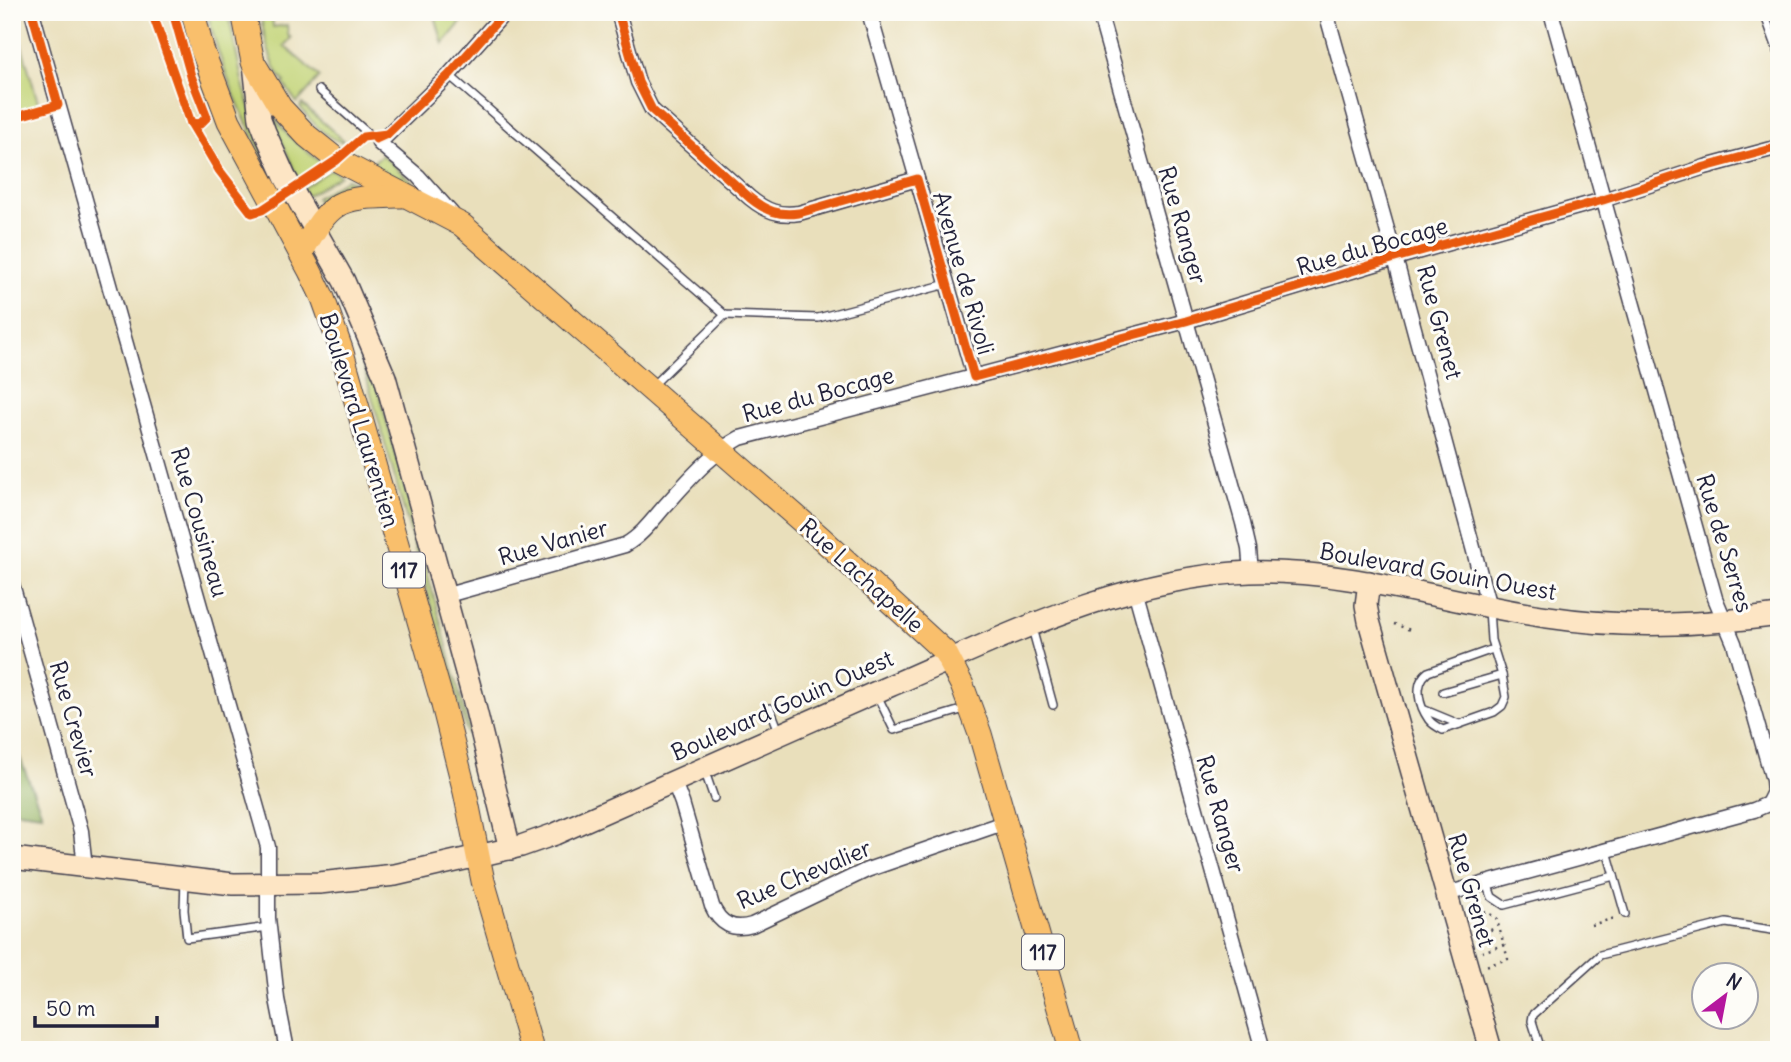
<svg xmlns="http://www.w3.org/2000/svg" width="1791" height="1062" font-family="Delius,sans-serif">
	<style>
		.green { fill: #c1d375; stroke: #727a58; stroke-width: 2 }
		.forest { fill: #98b566; stroke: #5d6c50; stroke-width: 2 }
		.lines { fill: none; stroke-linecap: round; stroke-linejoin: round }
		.lane-casing { stroke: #403e4e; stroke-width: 10 }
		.street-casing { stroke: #403e4e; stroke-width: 17 }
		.secondary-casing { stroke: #403e4e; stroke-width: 24 }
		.primary-casing { stroke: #403e4e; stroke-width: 25 }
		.path { stroke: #403e4e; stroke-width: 2.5; stroke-dasharray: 2 5; stroke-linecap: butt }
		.lane { stroke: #fff; stroke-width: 7 }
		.street { stroke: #fff; stroke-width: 14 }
		.secondary { stroke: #fde5c4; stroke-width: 21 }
		.primary { stroke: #f9bf6c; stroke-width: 23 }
		.cycleway-casing { stroke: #fdfcf7; stroke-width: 13 }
		.cycleway { stroke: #e8590c; stroke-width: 9 }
		.labels { text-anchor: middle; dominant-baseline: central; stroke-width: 6; stroke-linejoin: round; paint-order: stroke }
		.shield { fill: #fdfcf7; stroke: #646373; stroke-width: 2 }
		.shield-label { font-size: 21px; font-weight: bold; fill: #22223b }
		.street-label { font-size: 23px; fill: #22223b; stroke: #fdfcf7 }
	</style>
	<rect width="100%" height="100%" fill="#fdfcf7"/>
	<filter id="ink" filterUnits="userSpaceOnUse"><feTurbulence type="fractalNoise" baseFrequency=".0143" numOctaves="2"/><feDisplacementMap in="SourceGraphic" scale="14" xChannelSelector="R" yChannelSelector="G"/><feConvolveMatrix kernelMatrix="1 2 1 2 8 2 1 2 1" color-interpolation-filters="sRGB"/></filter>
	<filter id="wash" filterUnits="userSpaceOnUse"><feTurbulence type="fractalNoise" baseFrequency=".00686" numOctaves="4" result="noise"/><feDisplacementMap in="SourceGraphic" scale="28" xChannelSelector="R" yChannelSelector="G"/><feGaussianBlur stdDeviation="1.57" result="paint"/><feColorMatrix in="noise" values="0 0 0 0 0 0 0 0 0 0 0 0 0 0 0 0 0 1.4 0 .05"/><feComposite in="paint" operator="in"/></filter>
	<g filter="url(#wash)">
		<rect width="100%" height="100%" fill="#e9dfbb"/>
		<g class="green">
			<path d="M 12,12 L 40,109 L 12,116 Z"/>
			<path d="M 207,12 L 228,12 L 243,85 L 272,173 C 244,121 221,70 207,12 Z"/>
			<path d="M 260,12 L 272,12 L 273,27 L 287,25 L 288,35 L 291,38 L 284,46 L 320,77 L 297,103 L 283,83 L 285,82 C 271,70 263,31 260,12 Z"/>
			<path d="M 434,12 L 470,12 L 443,44 Z"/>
			<path d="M 302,104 L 343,140 L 342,142 C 326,139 310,120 300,107 Z"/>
			<path d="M 272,115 L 289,136 L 322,164 L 299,181 L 271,116 Z"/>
			<path d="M 382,155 L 412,182 L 412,184 L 409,186 L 370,165 Z"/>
			<path d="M 332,170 L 340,175 L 305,197 L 303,188 L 328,171 Z"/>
			<path d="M 347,179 L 363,187 L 322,207 L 316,198 Z"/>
			<path d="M 324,258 L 375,378 L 470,732 L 467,733 L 363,365 L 351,329 L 324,266 Z"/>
		</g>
		<path class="forest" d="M 12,738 L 42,814 L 12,810 Z"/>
	</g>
	<g filter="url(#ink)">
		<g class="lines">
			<defs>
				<g id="lane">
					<path d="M 1737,12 L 1746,14 L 1765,12"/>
					<path d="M 1764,13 L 1779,54"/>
					<path d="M 449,75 L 725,315 L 818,318 L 947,284"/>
					<path d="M 319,90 L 379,143"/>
					<path d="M 652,386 L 725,315"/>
					<path d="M 1032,628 L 1053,705"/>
					<path d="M 1493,649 L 1428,672 C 1413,684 1419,706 1429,720 C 1432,724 1439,728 1443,730 L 1494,712 L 1502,706 L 1506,697 L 1502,675"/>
					<path d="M 1443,692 L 1502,675 L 1491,640 L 1489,609"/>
					<path d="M 876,693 L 894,730 L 968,708"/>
					<path d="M 770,708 L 779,731"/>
					<path d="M 1425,710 L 1459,724"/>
					<path d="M 705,772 L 714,798"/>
					<path d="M 1607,851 L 1625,914"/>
					<path d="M 185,879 L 184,910 L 187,938 L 269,927"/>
					<path d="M 1487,883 L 1492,897 L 1504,905 L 1614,876"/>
					<path d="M 1541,1050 L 1532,1021 L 1533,1015 L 1600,955 L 1726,923 L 1772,930 L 1779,928"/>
				</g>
				<g id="street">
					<path d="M 32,12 L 268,847 L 268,918 L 277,999 L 287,1050"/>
					<path d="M 618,12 L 638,82 L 652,110 L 750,198 C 766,211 779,216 799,213 L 917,179"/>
					<path d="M 869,12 L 974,377"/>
					<path d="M 1099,12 L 1243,523 L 1249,549 L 1251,572"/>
					<path d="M 1326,12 L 1395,258 L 1489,607"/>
					<path d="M 452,214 L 418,176 L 379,143 L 449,75 L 505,12"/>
					<path d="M 12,584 L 81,831 L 85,867"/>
					<path d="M 1135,590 L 1263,1050"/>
					<path d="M 444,596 L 625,545 C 641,536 652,521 664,507 C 688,481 709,455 740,438 L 1186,321 L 1395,258 L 1603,200 L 1705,167 L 1779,147"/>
					<path d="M 674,782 L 682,803 L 712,906 C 720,924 733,931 752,925 L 867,870 L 1006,822"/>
					<path d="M 1446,894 L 1754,810 L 1768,804 L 1774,792 L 1773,780 L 1734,643 L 1715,598 L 1551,12"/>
				</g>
				<g id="secondary">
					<path d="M 254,64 L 260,119 L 265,132 L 285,177 L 344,281 L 385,377 L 472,694 L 510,849"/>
					<path d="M 1369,582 L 1366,605 L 1369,621 L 1491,1050"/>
					<path d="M 12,858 L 233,884 L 319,883 L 395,875 L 521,846 L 555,834 C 666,785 778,735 890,686 C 1005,636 1122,577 1250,572 C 1352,569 1448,603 1548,617 C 1626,629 1701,625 1779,615"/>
				</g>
				<g id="primary">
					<path d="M 193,12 L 202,49 L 229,121 L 310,271 L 323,298 L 341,349 L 442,701 L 465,792 L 483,881 L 532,1050"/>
					<path d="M 243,12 L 253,62 L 280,107 L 307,136 L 337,160 L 462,225 L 821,538 L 945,652 L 962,685 L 980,734 L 1071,1050"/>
					<path d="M 301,253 C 333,197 338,198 401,196"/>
				</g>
			</defs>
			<use href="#lane" class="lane-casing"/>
			<use href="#street" class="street-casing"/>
			<use href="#secondary" class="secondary-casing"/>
			<use href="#primary" class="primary-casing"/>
			<g class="path">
				<path d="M 1394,624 L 1413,631"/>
				<path d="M 1471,906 L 1496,917 L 1508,959 L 1486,966"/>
				<path d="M 1591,925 L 1615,918"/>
				<path d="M 1477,934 L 1497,928"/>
				<path d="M 1482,952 L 1506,944"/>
			</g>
			<use href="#lane" class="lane"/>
			<use href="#street" class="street"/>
			<use href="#secondary" class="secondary"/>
			<use href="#primary" class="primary"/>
			<defs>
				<g id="cycleway">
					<path d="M 152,12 L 191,123 L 219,170 L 252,213 L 262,210 L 337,160 L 363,137 L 387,134"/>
					<path d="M 173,12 L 191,76 L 207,117 L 200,124 L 191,123"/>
					<path d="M 618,12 L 638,82 L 652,110 L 750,198 C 766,211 779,216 799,213 L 917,179 L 974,377 L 1186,321 L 1395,258 L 1603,200 L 1705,167 L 1779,147"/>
					<path d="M 12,118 L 58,105 L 32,12"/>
					<path d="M 376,139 L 387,134 L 449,75 L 505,12"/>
				</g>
			</defs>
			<use href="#cycleway" class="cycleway-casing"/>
			<use href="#cycleway" class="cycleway"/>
		</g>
	</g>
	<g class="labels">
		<g class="shield">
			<rect x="383" y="552.5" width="42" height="35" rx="5"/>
			<rect x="1022" y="934.5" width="42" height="35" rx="5"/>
		</g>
		<g class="shield-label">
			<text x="404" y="570">117</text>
			<text x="1043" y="952">117</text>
		</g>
		<g class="street-label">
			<text transform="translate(1183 225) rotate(74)">Rue Ranger</text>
			<text transform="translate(1372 246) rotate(-16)">Rue du Bocage</text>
			<text transform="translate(964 273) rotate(74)">Avenue de Rivoli</text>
			<text transform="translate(1440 322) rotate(75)">Rue Grenet</text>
			<text transform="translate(818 394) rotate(-15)">Rue du Bocage</text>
			<text transform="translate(360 420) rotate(73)">Boulevard Laurentien</text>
			<text transform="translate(200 522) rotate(74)">Rue Cousineau</text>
			<text transform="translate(553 542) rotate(-16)">Rue Vanier</text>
			<text transform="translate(1725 543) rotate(73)">Rue de Serres</text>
			<text transform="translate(1438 571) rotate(10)">Boulevard Gouin Ouest</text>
			<text transform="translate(862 575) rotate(42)">Rue Lachapelle</text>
			<text transform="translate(782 705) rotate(-24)">Boulevard Gouin Ouest</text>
			<text transform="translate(74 719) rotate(74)">Rue Crevier</text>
			<text transform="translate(1221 814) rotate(74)">Rue Ranger</text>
			<text transform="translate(804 874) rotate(-23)">Rue Chevalier</text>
			<text transform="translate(1472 890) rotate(74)">Rue Grenet</text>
		</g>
	</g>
	<rect width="1791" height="1062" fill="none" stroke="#fdfcf7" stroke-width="42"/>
	<g transform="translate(1725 996) rotate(32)"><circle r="33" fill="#fdfcf7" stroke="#a5a5ac" stroke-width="2"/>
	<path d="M0-5L12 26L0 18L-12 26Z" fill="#b5179e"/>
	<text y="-10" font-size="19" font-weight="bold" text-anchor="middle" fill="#22223b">N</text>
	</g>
	<path d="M35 1016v10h122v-10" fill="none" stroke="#22223b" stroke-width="3.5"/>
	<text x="46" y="1016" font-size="21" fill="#22223b" stroke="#fdfcf7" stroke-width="5" paint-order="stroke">50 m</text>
</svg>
